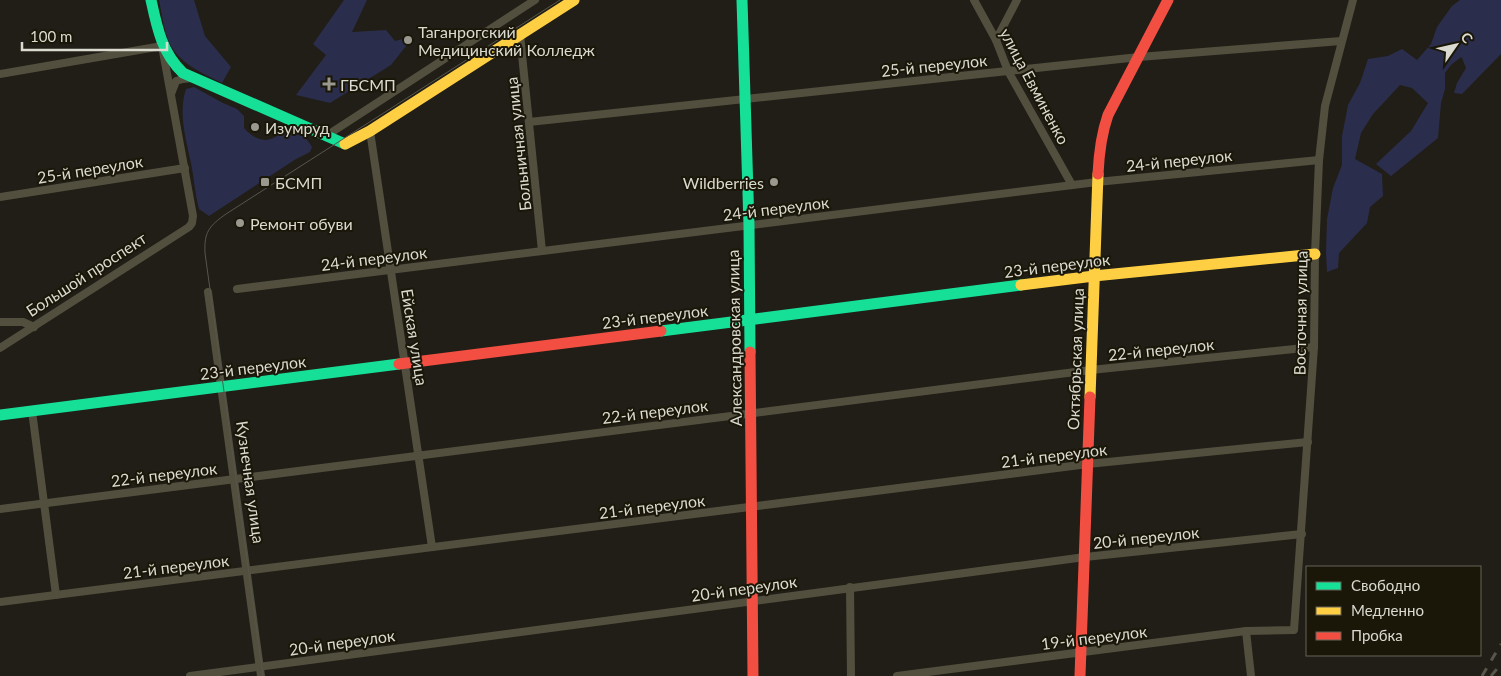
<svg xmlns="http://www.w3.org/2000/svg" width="1501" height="676" font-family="Lato,sans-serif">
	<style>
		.green { fill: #2b2d4c }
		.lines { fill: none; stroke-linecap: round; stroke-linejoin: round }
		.street { stroke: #524f3e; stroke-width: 8 }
		.fast { stroke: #16e098; stroke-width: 11 }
		.slow { stroke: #ffcf43; stroke-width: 11 }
		.jam { stroke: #f24e42; stroke-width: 11 }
		.tram { stroke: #58564b; stroke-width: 1 }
		.rail { stroke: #58564b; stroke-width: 3; stroke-dasharray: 9 9; stroke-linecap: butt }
		.poi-dot { fill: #9a988f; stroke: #1a1709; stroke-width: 2 }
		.labels { text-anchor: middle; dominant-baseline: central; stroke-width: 4; stroke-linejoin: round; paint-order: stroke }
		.poi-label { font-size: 16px; fill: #dbdad0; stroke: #1a1709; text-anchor: start }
		.street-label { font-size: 16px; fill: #dbdad0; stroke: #1a1709 }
	</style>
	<rect width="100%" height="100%" fill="#201e16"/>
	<g class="green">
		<path d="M 159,0 L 194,0 L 205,36 L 231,67 L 222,83 C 204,74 182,65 171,46 C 164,33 162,14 159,0 Z"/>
		<path d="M 344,0 L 367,0 L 352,32 L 386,30 L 395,41 L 414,36 L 391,65 L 330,103 L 296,95 L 326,55 L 313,44 Z"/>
		<path d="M 1460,0 L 1501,0 L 1501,54 L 1462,94 L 1454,93 L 1457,83 L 1466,68 L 1462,58 L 1461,57 L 1451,65 L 1445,73 L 1445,89 L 1441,103 L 1438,138 L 1391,176 L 1376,164 L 1411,131 L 1428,103 L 1412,88 L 1400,85 L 1373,114 L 1361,133 L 1355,159 L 1382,174 L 1383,196 L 1370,207 L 1367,223 L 1339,253 L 1338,268 L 1327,272 L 1326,253 L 1327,219 L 1333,188 L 1342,165 L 1342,136 L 1348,105 L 1360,83 L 1368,59 L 1388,56 L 1402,49 L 1417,60 L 1431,44 L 1437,27 L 1452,6 Z"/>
		<path d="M 194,87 L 223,103 L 237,109 L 244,116 L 244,128 C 258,144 273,144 286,127 C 297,131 306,136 312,147 L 310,152 L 296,159 L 209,216 L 199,209 C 195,194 194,178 191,163 C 186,139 178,113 186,89 Z"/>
	</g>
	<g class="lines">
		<g class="street">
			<path d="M 974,0 L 996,40 L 1008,71 L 1072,185"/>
			<path d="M 520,35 L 542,251"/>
			<path d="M 996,40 L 1017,0"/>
			<path d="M 0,74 L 162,46 L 193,216 L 192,223 L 189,227 L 0,348"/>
			<path d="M 171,94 L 176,81 L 183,79 L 191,78"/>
			<path d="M 529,122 L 1139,57 L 1341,41"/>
			<path d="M 370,131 L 432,547"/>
			<path d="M 326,136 L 535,0"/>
			<path d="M 0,197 L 185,168"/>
			<path d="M 237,289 L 1097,182 L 1319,160"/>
			<path d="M 208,292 L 261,676"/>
			<path d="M 0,322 L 23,322 L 34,327"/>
			<path d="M 32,411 L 56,595"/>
			<path d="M 0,509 L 1091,370 L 1314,347"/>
			<path d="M 850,587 L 851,676"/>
			<path d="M 0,602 L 1088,464 L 1308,442"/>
			<path d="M 1246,631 L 1251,676"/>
			<path d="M 190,676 L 1085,557 L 1302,534"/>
			<path d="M 897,676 L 1246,631 L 1294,630 L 1314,347 L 1315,254 L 1319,160 L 1325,106 L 1353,0"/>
		</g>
		<g class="fast">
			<path d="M 151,0 C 157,28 162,53 183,73 L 345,144"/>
			<path d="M 742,0 L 749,225 L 750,352"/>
			<path d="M 661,331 L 1021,285"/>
			<path d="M 0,415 L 399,364"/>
		</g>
		<g class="slow">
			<path d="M 345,144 L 370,131 L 574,0"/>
			<path d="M 1021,285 L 1094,276 L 1315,254"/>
			<path d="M 1090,397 L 1098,174"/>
		</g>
		<g class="jam">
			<path d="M 1098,174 C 1099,153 1101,135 1108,115 L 1168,0"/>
			<path d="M 750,352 L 753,676"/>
			<path d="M 399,364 L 661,331"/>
			<path d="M 1080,676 L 1090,397"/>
		</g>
		<path class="tram" d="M 263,676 L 205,253 C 204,232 209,226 226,214 L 560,0"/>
		<g class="rail">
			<path d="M 1482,676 L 1501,644"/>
			<path d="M 1491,676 L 1501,664"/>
		</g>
	</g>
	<g class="poi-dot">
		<circle cx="408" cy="40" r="5"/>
		<path d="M326.5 76.5h5v5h5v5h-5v5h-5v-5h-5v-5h5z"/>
		<circle cx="255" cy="127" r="5"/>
		<rect x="260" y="177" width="10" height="10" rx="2.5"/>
		<circle cx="774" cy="182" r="5"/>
		<circle cx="240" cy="223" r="5"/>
	</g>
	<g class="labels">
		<g class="poi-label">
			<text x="418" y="31">Таганрогский<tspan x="418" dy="18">Медицинский Колледж</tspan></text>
			<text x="340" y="84">ГБСМП</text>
			<text x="265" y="127">Изумруд</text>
			<text x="275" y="182">БСМП</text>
			<text x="764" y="182" text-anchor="end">Wildberries</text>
			<text x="250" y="223">Ремонт обуви</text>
		</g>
		<g class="street-label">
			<text transform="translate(934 65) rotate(-6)">25-й переулок</text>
			<text transform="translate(1035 86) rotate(62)">улица Евминенко</text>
			<text transform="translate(518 144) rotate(-96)">Больничная улица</text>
			<text transform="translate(1179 160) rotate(-6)">24-й переулок</text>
			<text transform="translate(90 169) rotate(-9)">25-й переулок</text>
			<text transform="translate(776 208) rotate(-7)">24-й переулок</text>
			<text transform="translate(374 258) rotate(-7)">24-й переулок</text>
			<text transform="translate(1057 265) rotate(-7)">23-й переулок</text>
			<text transform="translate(86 274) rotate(-33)">Большой проспект</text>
			<text transform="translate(1300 313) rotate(-89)">Восточная улица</text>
			<text transform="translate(655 316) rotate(-7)">23-й переулок</text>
			<text transform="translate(415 337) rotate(81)">Ейская улица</text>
			<text transform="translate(734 338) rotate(-91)">Александровская улица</text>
			<text transform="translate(1161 349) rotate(-6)">22-й переулок</text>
			<text transform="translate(1075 359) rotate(-88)">Октябрьская улица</text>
			<text transform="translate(253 367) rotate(-7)">23-й переулок</text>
			<text transform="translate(655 411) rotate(-7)">22-й переулок</text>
			<text transform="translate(1054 455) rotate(-7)">21-й переулок</text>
			<text transform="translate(164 474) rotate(-7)">22-й переулок</text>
			<text transform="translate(251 482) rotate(82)">Кузнечная улица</text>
			<text transform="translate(652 506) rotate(-7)">21-й переулок</text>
			<text transform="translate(1146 537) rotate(-6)">20-й переулок</text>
			<text transform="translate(176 566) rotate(-7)">21-й переулок</text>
			<text transform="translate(744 588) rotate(-8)">20-й переулок</text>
			<text transform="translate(1094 637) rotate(-7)">19-й переулок</text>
			<text transform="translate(342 642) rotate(-8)">20-й переулок</text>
		</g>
	</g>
	<rect x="1306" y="566" width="175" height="90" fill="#1a1709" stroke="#676559"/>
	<rect x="1316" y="582" width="25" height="8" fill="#16e098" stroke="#676559"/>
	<text x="1351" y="591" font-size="15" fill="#dbdad0">Свободно</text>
	<rect x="1316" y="607" width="25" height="8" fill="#ffcf43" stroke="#676559"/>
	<text x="1351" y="616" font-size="15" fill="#dbdad0">Медленно</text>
	<rect x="1316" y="632" width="25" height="8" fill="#f24e42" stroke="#676559"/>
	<text x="1351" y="641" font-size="15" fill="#dbdad0">Пробка</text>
	<g transform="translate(1456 45) rotate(56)" stroke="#1a1709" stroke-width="4" paint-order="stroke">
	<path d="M0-4L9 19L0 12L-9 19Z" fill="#dbdad0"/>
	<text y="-8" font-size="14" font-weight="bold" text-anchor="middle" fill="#dbdad0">С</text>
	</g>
	<path d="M22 42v8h145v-8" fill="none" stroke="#dbdad0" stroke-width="2.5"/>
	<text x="30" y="42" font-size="15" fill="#dbdad0" stroke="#1a1709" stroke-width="4" paint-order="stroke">100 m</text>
</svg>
